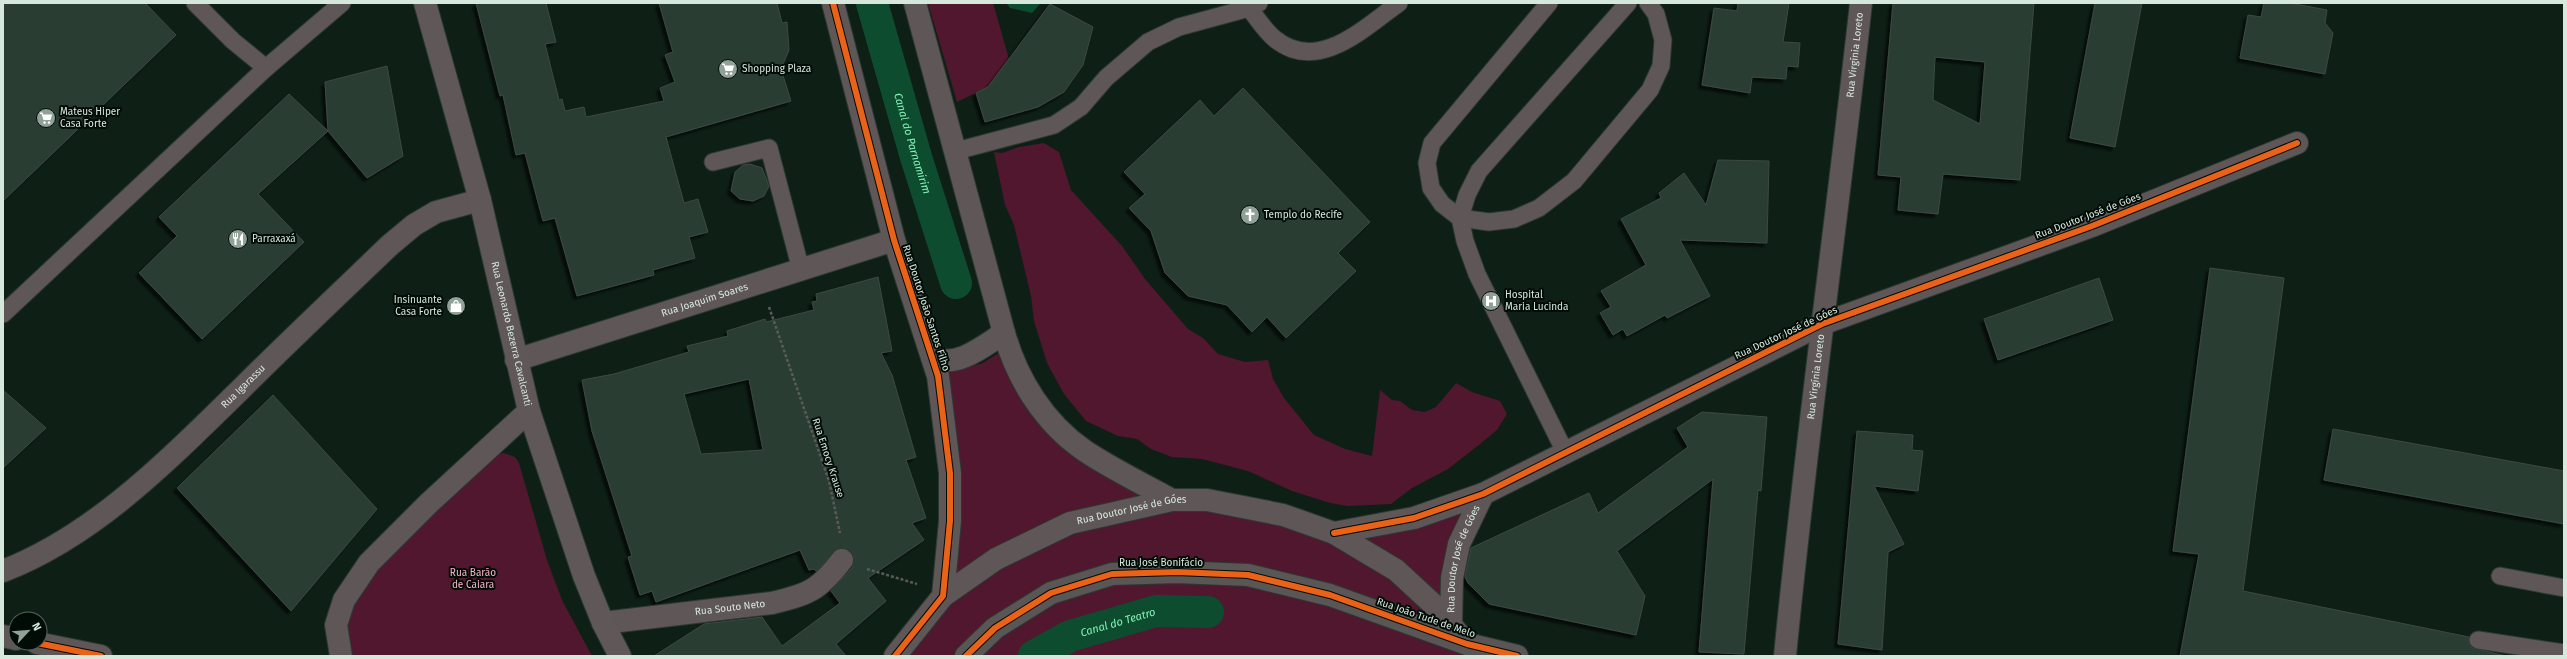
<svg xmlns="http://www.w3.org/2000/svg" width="2567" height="659" font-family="'Fira Sans',sans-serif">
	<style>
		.green { fill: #51172e }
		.water { fill: #0e4c2f }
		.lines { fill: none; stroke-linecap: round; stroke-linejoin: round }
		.canal { stroke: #0e4c2f; stroke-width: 32 }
		.building { fill: #2b3c33; stroke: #3c4a43; fill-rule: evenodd; filter: url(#shadow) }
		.service-casing { stroke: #2c3932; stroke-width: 19 }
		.minor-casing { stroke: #2c3932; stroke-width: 24 }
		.tertiary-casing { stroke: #2c3932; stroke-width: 24 }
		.secondary-casing { stroke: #2c3932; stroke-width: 24 }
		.primary-casing { stroke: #2c3932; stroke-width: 24 }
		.path { stroke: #5b5a58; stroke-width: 2.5; stroke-dasharray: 3 2; stroke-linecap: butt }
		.service { stroke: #5e5657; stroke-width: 17 }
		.minor { stroke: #5e5657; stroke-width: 22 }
		.tertiary { stroke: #5e5657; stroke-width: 22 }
		.secondary { stroke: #605759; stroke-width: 22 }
		.primary { stroke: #5a5656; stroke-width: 22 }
		.cycleway-casing { stroke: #020c06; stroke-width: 8 }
		.cycleway { stroke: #ea6118; stroke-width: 6 }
		.labels { text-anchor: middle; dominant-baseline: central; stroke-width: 4; stroke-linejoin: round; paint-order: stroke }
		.street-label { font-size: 10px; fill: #d6e7dc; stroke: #020c06 }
		.poi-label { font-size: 10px; fill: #d6e7dc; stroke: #020c06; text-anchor: start }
		.park-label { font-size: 10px; fill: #f8b5c9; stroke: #020c06 }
		.water-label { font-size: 11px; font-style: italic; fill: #82f1b4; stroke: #020c06 }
	</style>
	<defs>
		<filter id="shadow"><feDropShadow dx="-3.5" dy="3.5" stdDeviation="1" flood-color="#0009"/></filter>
	</defs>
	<rect width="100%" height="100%" fill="#0e1f16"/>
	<g class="green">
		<path d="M 928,3 L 993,3 L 1009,59 L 988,87 L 957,102 Z"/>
		<path d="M 1044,143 L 1059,152 L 1071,190 L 1122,246 L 1145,279 L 1188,329 L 1203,338 L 1218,354 L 1245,362 L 1268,360 L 1273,379 L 1284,398 L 1314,435 L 1345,449 L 1372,456 L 1380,390 L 1392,400 L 1400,401 L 1412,410 L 1425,412 L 1436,407 L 1456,383 L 1472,392 L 1500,401 L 1507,414 L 1497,430 L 1480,444 L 1448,469 L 1412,488 L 1391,504 L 1348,506 L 1330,503 L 1292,491 L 1248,471 L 1202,459 L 1172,457 L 1151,449 L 1137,439 L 1118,436 L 1086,421 L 1064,394 L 1047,363 L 1034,321 L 1031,296 L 1014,225 L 1005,205 L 994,152 L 1002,153 L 1019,147 Z"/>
		<path d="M 1008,347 L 1053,423 L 1172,500 L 1335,533 L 1483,494 L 1469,523 L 1455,628 L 1516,656 L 895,656 L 944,595 L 941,375 L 983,363 Z"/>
		<path d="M 504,453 L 515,457 L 519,463 L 547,560 L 562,600 L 592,656 L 340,656 L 350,593 L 495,454 Z"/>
	</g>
	<path class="water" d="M 1006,3 L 1039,3 L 1040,4 L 1032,13 L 1010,8 Z"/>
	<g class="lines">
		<g class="canal">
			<path id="s1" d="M 872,3 L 916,157 L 956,283"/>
			<path id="s2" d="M 1034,656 L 1070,636 L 1156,611 L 1208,612"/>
		</g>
	</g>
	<g class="building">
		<path d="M 3,3 L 145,3 L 176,35 L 3,201 Z"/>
		<path d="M 476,3 L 546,3 L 556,42 L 545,44 L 559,100 L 562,99 L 565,111 L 584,107 L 586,117 L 664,101 L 660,88 L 675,82 L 665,55 L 673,52 L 659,3 L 777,3 L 782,23 L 787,22 L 789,50 L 781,69 L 791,101 L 666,137 L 684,203 L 698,199 L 708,232 L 689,237 L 695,258 L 653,270 L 654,275 L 577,296 L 555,218 L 543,221 L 525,153 L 516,155 L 503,95 L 500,96 Z"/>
		<path d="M 1738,3 L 1789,3 L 1783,42 L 1800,43 L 1798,67 L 1787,66 L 1786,79 L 1752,77 L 1750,93 L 1702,85 L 1714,8 L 1737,11 Z"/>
		<path d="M 1893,3 L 2034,3 L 2020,180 L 1943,174 L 1938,214 L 1898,210 L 1901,177 L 1878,175 ZM 1935,57 L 1985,62 L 1980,124 L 1933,100 Z"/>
		<path d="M 2095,3 L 2142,3 L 2115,147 L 2070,138 Z"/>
		<path d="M 2264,3 L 2290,3 L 2327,10 L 2325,23 L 2333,33 L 2325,74 L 2240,58 L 2248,15 L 2261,17 Z"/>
		<path d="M 1050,4 L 1093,27 L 1083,65 L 1064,92 L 1038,107 L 985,122 L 976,93 L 988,87 Z"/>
		<path d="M 387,66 L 403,156 L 367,178 L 328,131 L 325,82 Z"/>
		<path d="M 1243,88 L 1370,222 L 1338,253 L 1356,271 L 1286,338 L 1267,317 L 1252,332 L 1227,305 L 1188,296 L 1165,273 L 1151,231 L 1129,208 L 1145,194 L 1124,172 L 1200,100 L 1214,116 Z"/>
		<path d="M 289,94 L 328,131 L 258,194 L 304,242 L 202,339 L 139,273 L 177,236 L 159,217 Z"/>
		<path d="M 1718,160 L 1769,161 L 1767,243 L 1680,240 L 1710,296 L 1667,318 L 1665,315 L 1627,336 L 1623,329 L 1613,335 L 1600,313 L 1611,307 L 1601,291 L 1646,265 L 1621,219 L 1661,198 L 1659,193 L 1684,173 L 1706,205 Z"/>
		<path d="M 750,164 L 762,168 L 769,186 L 764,196 L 753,201 L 740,199 L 731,191 L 735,172 L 743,165 Z"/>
		<path d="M 2210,268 L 2284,278 L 2243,591 L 2469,637 L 2469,643 L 2472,648 L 2506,656 L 2180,656 L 2199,554 L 2173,551 Z"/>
		<path d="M 878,277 L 892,351 L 881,353 L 892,375 L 916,457 L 906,460 L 926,518 L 912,523 L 924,540 L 868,578 L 886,601 L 836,644 L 846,656 L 654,656 L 704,624 L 762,617 L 782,646 L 840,603 L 831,591 L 852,568 L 854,556 L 844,548 L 837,549 L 816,571 L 814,569 L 809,570 L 800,550 L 656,602 L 652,591 L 640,595 L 628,557 L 632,556 L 592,431 L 582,380 L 614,374 L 689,352 L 687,346 L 728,336 L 727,331 L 765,319 L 766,322 L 814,310 L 812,302 L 817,301 L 816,294 ZM 749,379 L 763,450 L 701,454 L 684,394 Z"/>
		<path d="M 2099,278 L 2113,320 L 1998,360 L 1984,319 Z"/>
		<path d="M 3,390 L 46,428 L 3,468 Z"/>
		<path d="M 273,395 L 377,509 L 291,611 L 177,488 Z"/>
		<path d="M 1702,412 L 1767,417 L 1761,491 L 1758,490 L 1744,654 L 1699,652 L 1713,479 L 1617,551 L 1645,596 L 1636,635 L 1489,604 L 1468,583 L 1465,577 L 1471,548 L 1589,493 L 1598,513 L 1688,447 L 1677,428 Z"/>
		<path d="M 2333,429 L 2564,471 L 2564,524 L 2324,480 Z"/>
		<path d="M 1857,431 L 1913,435 L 1912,450 L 1923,451 L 1918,491 L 1874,486 L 1904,544 L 1888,552 L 1882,650 L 1838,644 Z"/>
	</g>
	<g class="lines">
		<defs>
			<g id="service">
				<path d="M 195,3 L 233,41 L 266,68"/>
				<path d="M 1549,3 L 1432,143 L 1427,163 L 1431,188 L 1442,204 L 1460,218 L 1489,222 L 1514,219 L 1539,208 L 1574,181 L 1650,90 L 1661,66 L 1663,40 L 1656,14 L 1648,3"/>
				<path d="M 1249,8 C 1257,18 1265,31 1275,39 C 1318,74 1364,28 1399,3"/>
				<path d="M 956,151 L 1054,125 L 1081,107 L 1106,78 L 1148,42 L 1179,27 L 1249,8 L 1259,3"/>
				<path d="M 713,162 L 769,148 L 801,270"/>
				<path d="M 3,314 L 266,68 L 342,3"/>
				<path d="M 1565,452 L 1477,274 L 1465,241 L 1460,218 L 1467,195 L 1479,171 L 1628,3"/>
				<path d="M 2500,576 L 2564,588"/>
				<path d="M 2478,640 L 2564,653"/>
			</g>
			<g id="minor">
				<path d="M 1822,324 L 2092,226 L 2297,143"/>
				<path id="s3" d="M 516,360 L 894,240"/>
				<path id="s4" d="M 3,571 C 96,535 169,459 240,390 C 289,341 340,293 390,245 L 414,225 L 436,212 L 480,200"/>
				<path id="s5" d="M 603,623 L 772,603 C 809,594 818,591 842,560"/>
				<path d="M 341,656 L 336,625 L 344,600 L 369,563 L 429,503 L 529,411"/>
			</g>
			<g id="tertiary">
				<path d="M 833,3 L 894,240 L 938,376 L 950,473 L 950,521 L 943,596 L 895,656"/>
				<path d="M 915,3 L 1004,333 C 1017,379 1044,423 1085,451 C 1112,469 1143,484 1172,500"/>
				<path d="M 933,357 C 956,370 986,344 1004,333"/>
				<path d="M 1334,533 L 1414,518 L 1483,494 L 1822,324"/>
				<path id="s6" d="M 943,596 L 996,559 L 1070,523 L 1172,500 L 1207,500 L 1283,515 L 1334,533 L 1396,570 L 1435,606 L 1467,644"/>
				<path id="s7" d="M 1451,625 L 1452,578 L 1459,544 L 1483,494"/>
				<path d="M 3,636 L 16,639"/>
				<path d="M 37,643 L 101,656"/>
				<path id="s8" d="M 1785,656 C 1806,438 1837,221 1861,3"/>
			</g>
			<g id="secondary">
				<path id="s9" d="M 425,3 L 480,200 L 529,411 L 584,576 L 603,623 L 620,656"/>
			</g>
			<path id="primary" d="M 966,656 L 995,628 L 1051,593 L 1112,574 L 1177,572 L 1248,575 L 1330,595 L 1467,644 L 1517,656"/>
		</defs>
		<use href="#service" class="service-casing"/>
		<use href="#minor" class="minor-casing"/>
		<use href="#tertiary" class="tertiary-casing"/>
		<use href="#secondary" class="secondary-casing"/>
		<use href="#primary" class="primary-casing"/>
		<g class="path">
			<path d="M 769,307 L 829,481 L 840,533"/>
			<path d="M 867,569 L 917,584"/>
		</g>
		<use href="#service" class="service"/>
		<use href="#minor" class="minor"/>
		<use href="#tertiary" class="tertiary"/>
		<use href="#secondary" class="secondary"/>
		<use href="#primary" class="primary"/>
		<defs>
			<g id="cycleway">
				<path d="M 833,3 L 894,240 L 938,376 L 950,473 L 950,521 L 943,596 L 895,656"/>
				<path d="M 1334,533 L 1414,518 L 1483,494 L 1822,324 L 2092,226 L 2297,143"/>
				<path d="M 37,643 L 101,656"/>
				<path d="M 966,656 L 995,628 L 1051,593 L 1112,574 L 1177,572 L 1248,575 L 1330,595 L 1467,644 L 1517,656"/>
			</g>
		</defs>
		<use href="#cycleway" class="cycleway-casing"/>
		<use href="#cycleway" class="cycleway"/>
	</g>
	<defs>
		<symbol id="supermarket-disc" viewBox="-11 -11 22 22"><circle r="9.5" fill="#90a197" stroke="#020c06"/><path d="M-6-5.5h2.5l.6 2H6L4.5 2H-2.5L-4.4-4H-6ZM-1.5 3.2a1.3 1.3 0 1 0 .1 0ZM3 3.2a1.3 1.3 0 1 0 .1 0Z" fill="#fff"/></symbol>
		<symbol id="church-disc" viewBox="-11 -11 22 22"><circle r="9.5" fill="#90a197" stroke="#020c06"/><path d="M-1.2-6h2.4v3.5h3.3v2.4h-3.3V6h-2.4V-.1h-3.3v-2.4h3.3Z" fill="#fff"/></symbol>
		<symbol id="restaurant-disc" viewBox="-11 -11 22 22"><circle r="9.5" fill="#90a197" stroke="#020c06"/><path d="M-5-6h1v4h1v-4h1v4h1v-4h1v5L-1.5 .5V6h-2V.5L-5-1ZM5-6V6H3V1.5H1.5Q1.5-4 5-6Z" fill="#fff"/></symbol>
		<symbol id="hospital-disc" viewBox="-11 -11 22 22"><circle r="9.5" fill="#90a197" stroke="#020c06"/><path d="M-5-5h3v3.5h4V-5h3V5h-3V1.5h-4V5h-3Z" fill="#fff"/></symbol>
		<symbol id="shop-disc" viewBox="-11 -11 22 22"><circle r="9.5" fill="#90a197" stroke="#020c06"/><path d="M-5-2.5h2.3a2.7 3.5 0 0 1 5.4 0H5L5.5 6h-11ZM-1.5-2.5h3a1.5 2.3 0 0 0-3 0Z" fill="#fff"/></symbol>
	</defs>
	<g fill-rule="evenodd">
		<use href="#supermarket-disc" x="717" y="58" width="22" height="22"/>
		<use href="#supermarket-disc" x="35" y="107" width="22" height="22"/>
		<use href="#church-disc" x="1239" y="204" width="22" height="22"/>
		<use href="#restaurant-disc" x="227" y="228" width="22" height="22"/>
		<use href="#hospital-disc" x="1480" y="290" width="22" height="22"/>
		<use href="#shop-disc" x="445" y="295" width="22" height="22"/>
	</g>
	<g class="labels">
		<g class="street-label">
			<text stroke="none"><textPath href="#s8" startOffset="605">Rua Virgínia Loreto</textPath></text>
			<text transform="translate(2088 216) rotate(-21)">Rua Doutor José de Góes</text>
			<text stroke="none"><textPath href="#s3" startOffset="198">Rua Joaquim Soares</textPath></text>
			<text transform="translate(926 308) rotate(72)">Rua Doutor João Santos Filho</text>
			<text stroke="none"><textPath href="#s9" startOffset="342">Rua Leonardo Bezerra Cavalcanti</textPath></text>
			<text transform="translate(1786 333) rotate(-25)">Rua Doutor José de Góes</text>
			<text stroke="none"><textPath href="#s8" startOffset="281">Rua Virgínia Loreto</textPath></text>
			<text stroke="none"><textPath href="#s4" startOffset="305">Rua Igarassu</textPath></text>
			<text transform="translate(828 458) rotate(72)">Rua Emocy Krause</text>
			<text stroke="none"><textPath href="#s6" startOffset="210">Rua Doutor José de Góes</textPath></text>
			<text stroke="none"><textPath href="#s7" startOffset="68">Rua Doutor José de Góes</textPath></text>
			<text x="1161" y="563">Rua José Bonifácio</text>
			<text stroke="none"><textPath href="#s5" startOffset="128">Rua Souto Neto</textPath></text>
			<text transform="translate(1426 618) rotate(19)">Rua João Tude de Melo</text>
		</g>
		<g class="poi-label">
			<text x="742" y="69">Shopping Plaza</text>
			<text x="60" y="112">Mateus Hiper<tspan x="60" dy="12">Casa Forte</tspan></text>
			<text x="1264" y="215">Templo do Recife</text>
			<text x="252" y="239">Parraxaxá</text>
			<text x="1505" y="295">Hospital<tspan x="1505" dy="12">Maria Lucinda</tspan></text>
			<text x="442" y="300" text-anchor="end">Insinuante<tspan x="442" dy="12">Casa Forte</tspan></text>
		</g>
		<g class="park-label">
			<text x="473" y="573">Rua Barão<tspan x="473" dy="12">de Caiara</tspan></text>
		</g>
		<g class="water-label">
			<text stroke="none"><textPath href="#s1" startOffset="146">Canal do Parnamirim</textPath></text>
			<text stroke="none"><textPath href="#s2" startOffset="91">Canal do Teatro</textPath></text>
		</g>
	</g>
	<rect width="2567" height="659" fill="none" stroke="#d6e7dc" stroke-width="8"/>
	<g transform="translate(28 631) rotate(64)"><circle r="19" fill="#020c06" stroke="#57645c"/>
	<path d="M0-3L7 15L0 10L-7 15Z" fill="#90a197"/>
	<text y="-6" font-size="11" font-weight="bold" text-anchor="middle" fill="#d6e7dc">N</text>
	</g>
</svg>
